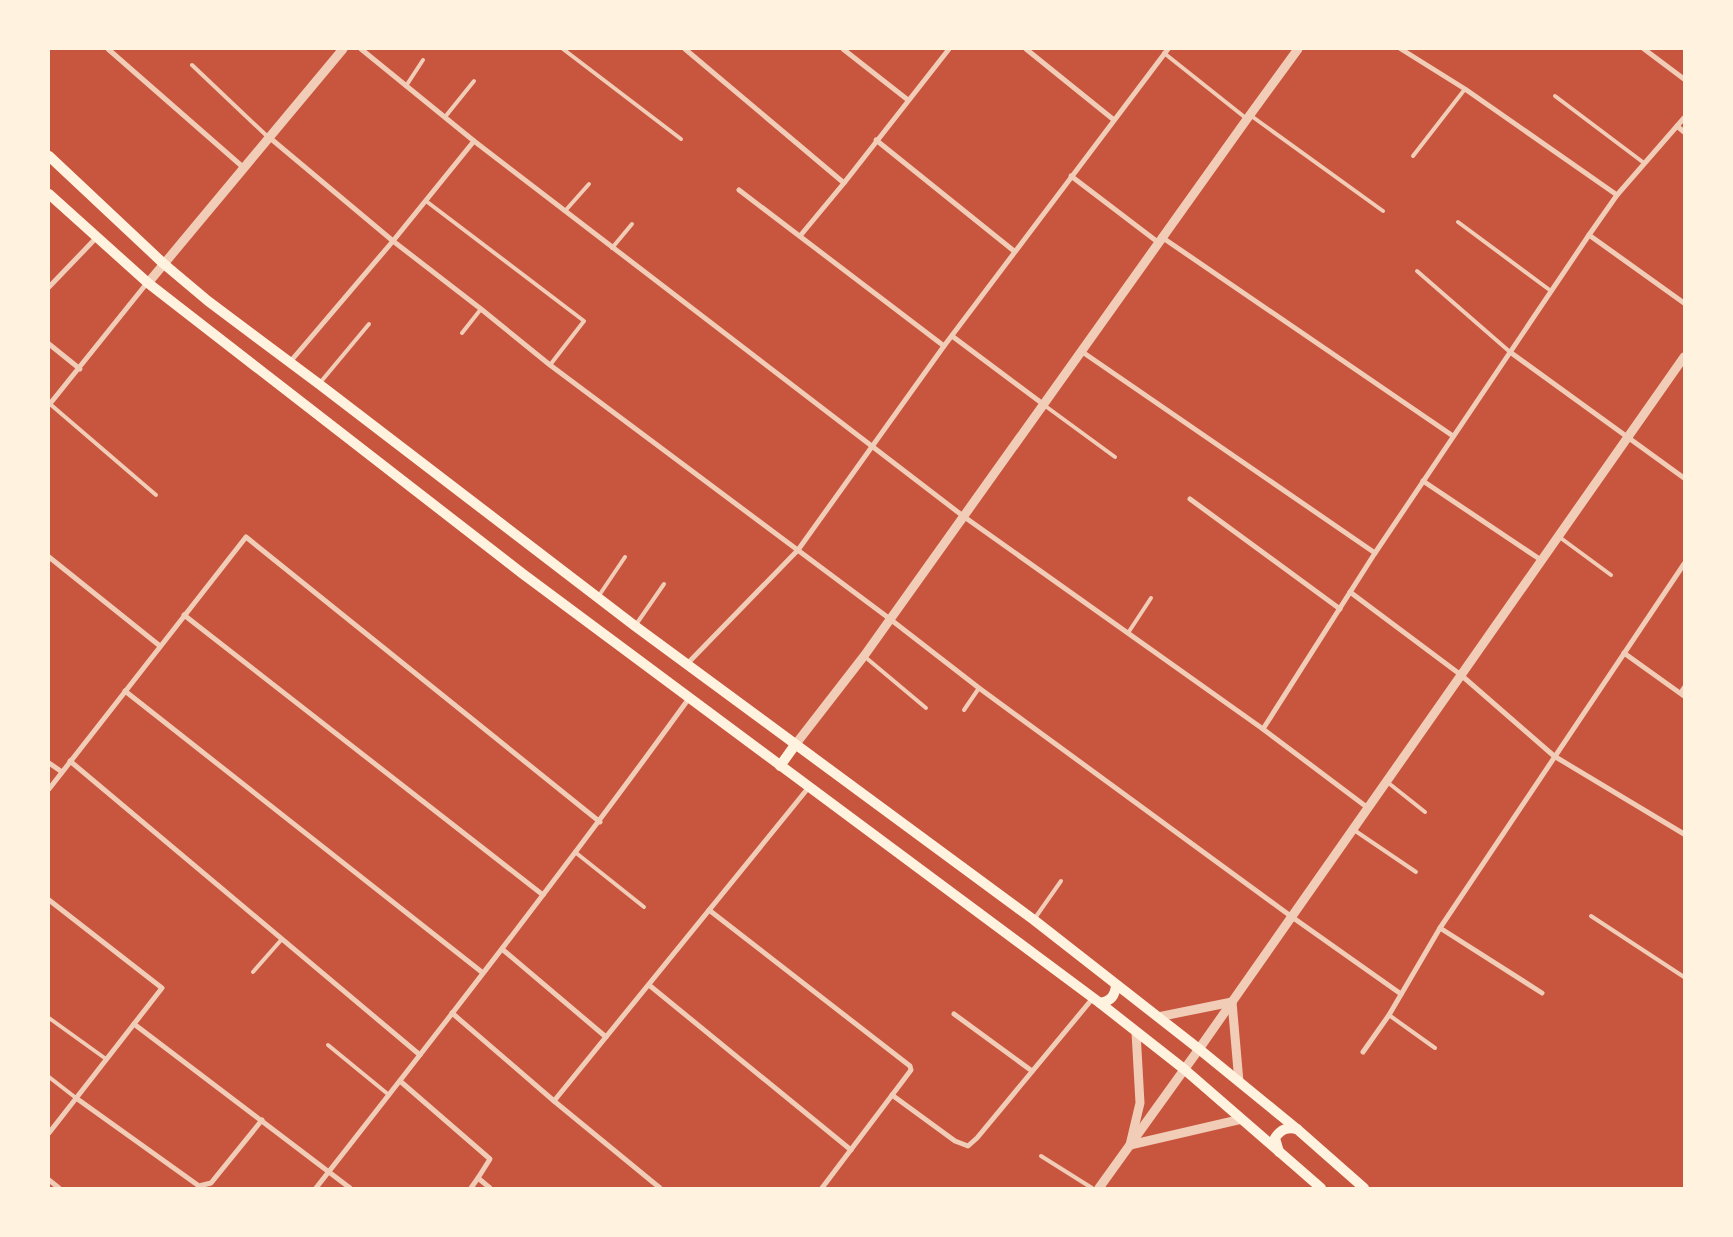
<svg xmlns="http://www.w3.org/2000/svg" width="1733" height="1237" font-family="Signika,sans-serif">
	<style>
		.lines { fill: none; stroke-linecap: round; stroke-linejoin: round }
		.service { stroke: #f1ccb7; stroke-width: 4 }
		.minor { stroke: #f1ccb7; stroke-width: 5 }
		.tertiary { stroke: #f1ccb7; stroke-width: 9 }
		.secondary { stroke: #fff3e0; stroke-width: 10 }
	</style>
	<rect width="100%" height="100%" fill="#c8553d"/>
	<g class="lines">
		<g class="service">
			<path d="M 563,49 L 681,139"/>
			<path d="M 1164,53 L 1247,119"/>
			<path d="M 192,65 L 268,137"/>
			<path d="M 406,86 L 423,60"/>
			<path d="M 1555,96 L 1644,163"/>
			<path d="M 1250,115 L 1383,211"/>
			<path d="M 445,117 L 474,81"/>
			<path d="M 1413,156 L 1465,89"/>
			<path d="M 426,201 L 584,321 L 550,365"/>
			<path d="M 565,211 L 589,184"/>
			<path d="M 1458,222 L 1551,291"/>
			<path d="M 612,248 L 632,224"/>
			<path d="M 1417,271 L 1510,352"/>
			<path d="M 462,333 L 481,309"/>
			<path d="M 319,384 L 369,324"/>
			<path d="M 50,404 L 156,495"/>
			<path d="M 1044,405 L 1115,457"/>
			<path d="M 1558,536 L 1611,575"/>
			<path d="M 598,597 L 625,557"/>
			<path d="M 635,626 L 664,584"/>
			<path d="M 1128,633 L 1151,598"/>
			<path d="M 864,656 L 926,708"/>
			<path d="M 1680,693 L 1684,687"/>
			<path d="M 964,710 L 979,688"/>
			<path d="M 1386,781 L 1425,812"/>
			<path d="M 1354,830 L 1416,872"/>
			<path d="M 575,852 L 644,907"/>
			<path d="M 1591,916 L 1684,977"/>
			<path d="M 1035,918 L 1061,881"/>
			<path d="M 253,972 L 282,939"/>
			<path d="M 1389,1015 L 1435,1048"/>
			<path d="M 49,1018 L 106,1059"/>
			<path d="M 328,1045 L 389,1095"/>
			<path d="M 49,1077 L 76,1098"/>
			<path d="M 1041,1156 L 1092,1188"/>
		</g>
		<g class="minor">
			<path d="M 108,49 L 244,168"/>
			<path d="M 361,49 L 474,141 L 963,516 L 1263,729 L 1368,808"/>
			<path d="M 685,49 L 844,183"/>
			<path d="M 843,49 L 908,100"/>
			<path d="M 1026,49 L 1114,120"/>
			<path d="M 1401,49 L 1465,89 L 1617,195"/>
			<path d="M 1644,49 L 1684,79"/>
			<path d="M 1677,126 L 1684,132"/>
			<path d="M 270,138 L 393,241 L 481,309 L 550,365 L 890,619 L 979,688 L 1292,917 L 1401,994"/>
			<path d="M 876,140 L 1014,251"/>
			<path d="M 1071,176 L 1159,243"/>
			<path d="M 739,190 L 944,346"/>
			<path d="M 1589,235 L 1684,303"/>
			<path d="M 800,236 L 844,183 L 949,49"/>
			<path d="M 1163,238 L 1453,436"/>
			<path d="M 49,287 L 97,237"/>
			<path d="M 952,336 L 1043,404"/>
			<path d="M 49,344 L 80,369"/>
			<path d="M 1081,351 L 1375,553"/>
			<path d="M 1510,352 L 1684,478"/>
			<path d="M 290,362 L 393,241 L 474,141"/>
			<path d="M 49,405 L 147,283"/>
			<path d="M 1423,481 L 1541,560"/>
			<path d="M 1190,499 L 1340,609"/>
			<path d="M 49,557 L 160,646"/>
			<path d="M 1350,592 L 1461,675 L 1554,756 L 1684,834"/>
			<path d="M 184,615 L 543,895"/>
			<path d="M 1624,653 L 1684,696"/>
			<path d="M 687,664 L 798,550 L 944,346 L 1168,49"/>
			<path d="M 125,691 L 483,973"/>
			<path d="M 1263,729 L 1375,553 L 1589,235 L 1617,195 L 1684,118"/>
			<path d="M 70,761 L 420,1055"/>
			<path d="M 49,763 L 62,772"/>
			<path d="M 49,789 L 246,537 L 600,822"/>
			<path d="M 49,900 L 162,988 L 49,1133"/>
			<path d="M 709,910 L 910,1066 L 911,1070 L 822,1188"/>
			<path d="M 1440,928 L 1542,993"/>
			<path d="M 502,949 L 606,1037"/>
			<path d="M 649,985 L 851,1150"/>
			<path d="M 452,1013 L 554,1101 L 660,1188"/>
			<path d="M 954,1014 L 1032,1071"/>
			<path d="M 134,1024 L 350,1188"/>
			<path d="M 1363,1052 L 1389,1015 L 1440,928 L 1684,564"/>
			<path d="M 400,1081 L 490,1159 L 478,1178 L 490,1188"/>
			<path d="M 892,1095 L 955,1141 L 968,1146 L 977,1138 L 1093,998"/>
			<path d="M 76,1098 L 199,1186 L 211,1183 L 262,1120"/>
			<path d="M 554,1101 L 809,787"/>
			<path d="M 49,1180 L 59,1188"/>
			<path d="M 316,1188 C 443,1026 569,864 690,697"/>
			<path d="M 471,1188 L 478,1178"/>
		</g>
		<g class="tertiary">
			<path d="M 148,283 L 343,49"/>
			<path d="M 795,745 L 864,656 L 1247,119 L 1298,49"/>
			<path d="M 1158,1017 L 1232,1002 L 1239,1082"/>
			<path d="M 1136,1032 L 1140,1103 L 1130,1145 L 1242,1119"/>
			<path d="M 1099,1188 L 1199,1049 L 1684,357"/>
		</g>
		<g class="secondary">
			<path d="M 49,156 L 164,264 L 208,301 L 319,384 L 635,626 L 1034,920 L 1199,1049 L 1297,1129 L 1364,1188"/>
			<path d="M 49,194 L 148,283 L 523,574 L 1100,1003 L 1184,1069 L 1321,1188"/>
			<path d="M 780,766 L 795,745"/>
			<path d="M 1100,1003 C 1111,1001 1115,996 1116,985"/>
			<path d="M 1279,1152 L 1275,1138 C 1281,1129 1287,1127 1297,1129"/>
		</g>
	</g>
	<rect width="1733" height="1237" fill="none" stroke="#fff3e0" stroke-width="100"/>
</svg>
